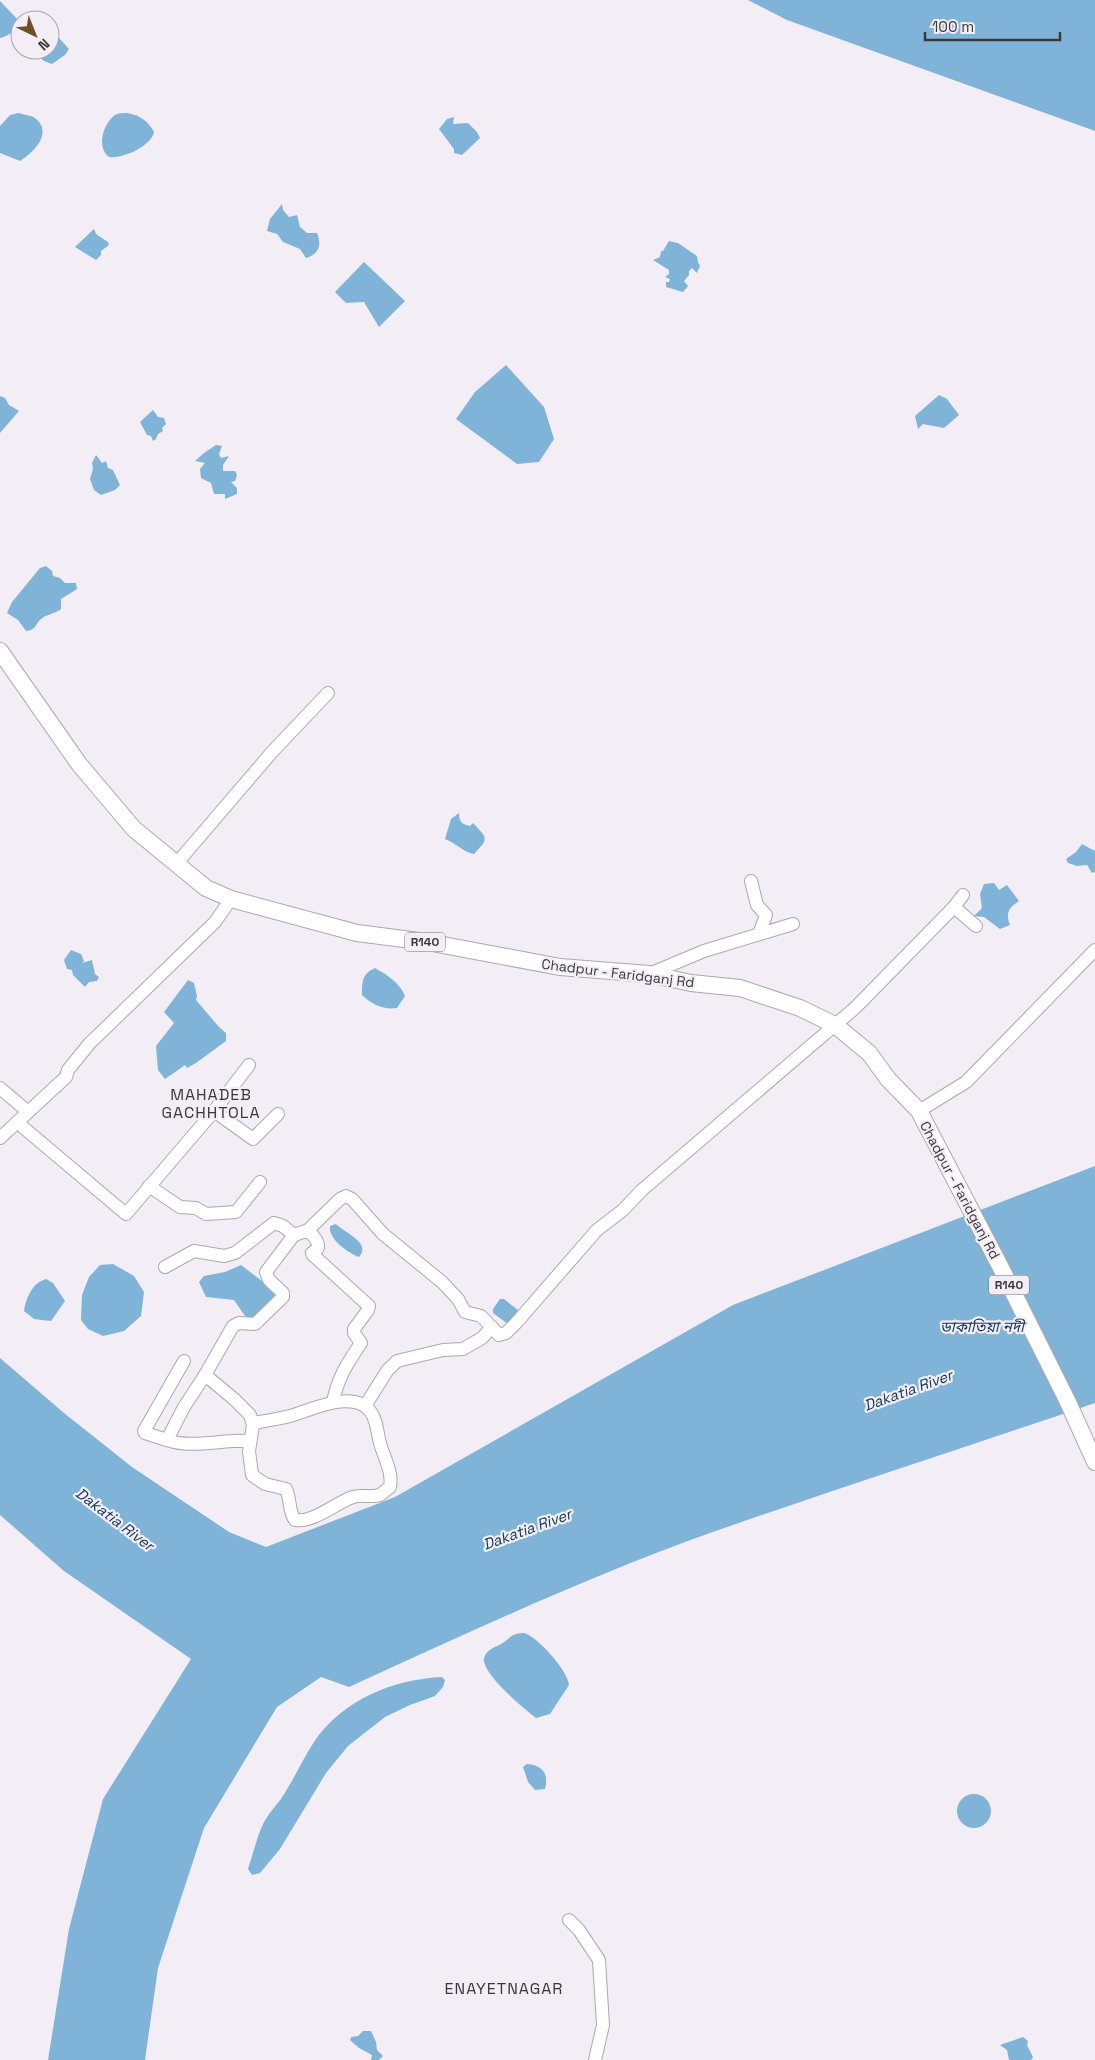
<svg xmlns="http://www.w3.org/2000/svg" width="1095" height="2060" font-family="'Space Grotesk','Noto Sans Bengali',sans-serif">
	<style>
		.water { fill: #7fb4d8 }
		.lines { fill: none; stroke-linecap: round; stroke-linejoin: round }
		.minor-casing { stroke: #ada7af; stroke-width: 14 }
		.major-casing { stroke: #ada7af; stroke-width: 18 }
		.minor { stroke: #fff; stroke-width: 12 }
		.major { stroke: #fff; stroke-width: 16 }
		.labels { text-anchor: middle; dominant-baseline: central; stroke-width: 4.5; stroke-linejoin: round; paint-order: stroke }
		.shield { fill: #f3edf5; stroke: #726e73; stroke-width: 1 }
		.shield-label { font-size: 12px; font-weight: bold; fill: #3a383b }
		.street-label { font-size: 14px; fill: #3a383b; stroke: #f3edf5 }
		.water-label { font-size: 15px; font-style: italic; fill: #0d3952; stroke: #f3edf5 }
		.quarter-label { font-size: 16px; letter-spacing: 1px; fill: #3c373d; stroke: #f3edf5 }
	</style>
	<rect width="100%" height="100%" fill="#f3edf5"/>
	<g class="water">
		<path d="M 748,0 L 1095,0 L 1095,131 L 787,20 Z"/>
		<path d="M 0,1 L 20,22 C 16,30 9,36 0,38 Z"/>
		<path d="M 50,28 L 69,49 L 65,55 L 52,64 L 44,61 L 32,50 L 50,50 Z"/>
		<path d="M 19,113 C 24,115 31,115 35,118 C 54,133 33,153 20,161 L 0,153 L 0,126 L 10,115 Z"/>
		<path d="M 127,113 C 140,115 148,121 154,132 C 151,146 123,159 109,157 C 96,147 103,124 115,115 C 119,113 123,113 127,113 Z"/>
		<path d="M 454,117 L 453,124 L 468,123 L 477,132 L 480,138 L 462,155 L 454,153 L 454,149 L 439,129 L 447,119 Z"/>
		<path d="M 282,204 L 283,210 L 289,217 L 297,215 L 300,227 L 307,233 L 317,233 C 322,245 319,254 306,258 L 300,249 L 283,242 L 277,234 L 267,231 L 270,219 Z"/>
		<path d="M 94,229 L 96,234 L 108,242 L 109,245 L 101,251 L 101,255 L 96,260 L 75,247 Z"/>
		<path d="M 669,241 L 678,243 L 697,256 L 698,262 L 700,266 L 697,273 L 692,268 L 689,271 L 689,275 L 684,281 L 688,286 L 683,292 L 666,287 L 666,282 L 669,282 L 670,279 L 665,277 L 669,274 L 669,270 L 653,260 L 660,257 L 661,251 L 663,251 Z"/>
		<path d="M 364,262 L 405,301 L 379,327 L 364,302 L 346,303 L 335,292 Z"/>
		<path d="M 506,365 L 544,407 L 554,439 L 539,462 L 517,464 L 456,419 L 475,392 Z"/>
		<path d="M 939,395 L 947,399 L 959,415 L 944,428 L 923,424 L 918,429 L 915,416 Z"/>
		<path d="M 0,396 L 5,398 L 9,405 L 19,411 L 0,433 Z"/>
		<path d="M 153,410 L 158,417 L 164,418 L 166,424 L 162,428 L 163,431 L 158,434 L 156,439 L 153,441 L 151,436 L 147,435 L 140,422 Z"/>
		<path d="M 216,445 L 222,446 L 219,454 L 221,458 L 229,456 L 223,465 L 223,471 L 235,471 L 237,475 L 235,481 L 231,482 L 237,488 L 237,494 L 225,499 L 225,494 L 214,494 L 211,483 L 201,478 L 200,469 L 205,463 L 195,461 L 204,453 Z"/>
		<path d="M 96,455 L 102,463 L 106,461 L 108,468 L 113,470 L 120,485 L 115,490 L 101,495 L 94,490 L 90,479 L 93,469 L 92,463 Z"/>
		<path d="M 46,566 L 52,571 L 53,576 L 60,578 L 65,583 L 76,583 L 77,589 L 61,599 L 61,609 C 55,614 47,614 41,619 C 35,624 37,630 26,631 L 18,620 L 7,613 L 12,602 L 40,568 Z"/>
		<path d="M 459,813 C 459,822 462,824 470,826 L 473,823 C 488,839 489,838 474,854 C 463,852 456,843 445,839 L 451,819 Z"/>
		<path d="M 1082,844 L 1095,851 L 1095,872 L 1092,873 L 1087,865 L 1077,866 L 1068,863 L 1066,859 L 1076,852 Z"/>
		<path d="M 994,883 L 999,890 L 1007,885 L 1019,901 C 1009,908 1005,912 1010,925 L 1000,929 L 984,917 L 974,916 L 982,908 L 980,894 L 984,884 Z"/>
		<path d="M 71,950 L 81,954 L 84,961 L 82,963 L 92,960 L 95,974 L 99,977 L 97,981 L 89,982 L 85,987 L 73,975 L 72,970 L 67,969 L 64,960 Z"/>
		<path d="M 375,968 C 387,975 399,982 405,996 L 397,1008 C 384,1010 371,1004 362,995 C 362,981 362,974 375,968 Z"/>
		<path d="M 188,980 L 194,983 L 197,996 L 196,1000 L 219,1027 L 226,1033 L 226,1041 L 196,1063 L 187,1068 L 185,1065 L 165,1079 L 158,1070 L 156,1046 L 174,1023 L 164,1012 Z"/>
		<path d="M 1095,1166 L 1095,1403 C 966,1447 836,1489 707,1534 C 585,1578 467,1633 349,1687 L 321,1677 L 277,1707 L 204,1828 L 158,1968 L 145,2060 L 48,2060 L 69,1929 L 103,1799 L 191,1659 L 64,1571 L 0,1515 L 0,1358 L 64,1413 L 132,1467 L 229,1532 L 266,1547 L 395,1497 L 733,1305 Z"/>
		<path d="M 336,1224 C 345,1233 372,1243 359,1257 C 348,1253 328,1239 330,1226 Z"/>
		<path d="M 113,1264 L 134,1276 L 144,1292 L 141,1316 L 124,1331 L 103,1336 L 88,1329 L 81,1320 L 82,1295 L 89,1277 L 100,1265 Z"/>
		<path d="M 241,1265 L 271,1288 L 275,1295 L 252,1319 L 245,1316 L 234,1300 L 206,1297 L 199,1282 L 204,1276 L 225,1272 Z"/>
		<path d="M 46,1279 L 53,1283 L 65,1301 L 51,1321 L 34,1319 L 24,1311 C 26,1298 32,1283 46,1279 Z"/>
		<path d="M 500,1299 L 504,1299 L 519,1311 L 508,1324 L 493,1313 L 493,1309 Z"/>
		<path d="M 524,1633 C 538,1637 568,1671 569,1685 L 550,1714 L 536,1718 C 524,1709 481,1673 484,1658 C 487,1649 494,1648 501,1644 C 513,1637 509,1634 524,1633 Z"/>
		<path d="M 442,1677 L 445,1680 L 443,1687 L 435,1696 L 410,1705 L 385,1717 L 348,1746 L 326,1773 L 280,1849 L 260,1873 L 252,1875 L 248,1869 C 253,1854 257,1836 264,1822 C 270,1811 280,1802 286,1791 C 296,1775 304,1757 314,1742 C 342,1700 394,1679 442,1677 Z"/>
		<path d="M 527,1764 C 543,1765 549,1774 545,1789 L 535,1790 L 528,1782 L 523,1767 Z"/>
		<circle cx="974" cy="1811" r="17"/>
		<path d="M 363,2031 L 371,2031 L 376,2042 L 377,2050 L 383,2056 L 379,2060 L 371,2060 L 372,2055 L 359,2048 L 350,2040 L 351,2037 L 358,2036 Z"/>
		<path d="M 1023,2037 L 1028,2041 L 1027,2045 L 1033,2057 L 1031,2060 L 1009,2060 L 1007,2050 L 1000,2045 Z"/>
	</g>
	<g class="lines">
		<defs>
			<g id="minor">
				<path d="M 177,863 L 272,752 L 328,693"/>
				<path d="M 751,881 L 757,905 L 766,915 L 759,934"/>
				<path d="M 954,907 L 976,926"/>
				<path d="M 649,974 L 704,951 L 793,924"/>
				<path d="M 0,1088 L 27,1111"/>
				<path d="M 214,1111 L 253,1139 L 278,1114"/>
				<path d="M 919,1111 L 966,1082 L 1095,950"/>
				<path d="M 18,1123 L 126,1214 L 214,1111 L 249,1065"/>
				<path d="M 0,1138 L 66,1077 L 68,1070 L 89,1044 L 215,922 L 231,899"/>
				<path d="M 149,1186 L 180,1207 L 196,1208 L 206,1214 L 236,1212 L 260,1182"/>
				<path d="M 307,1231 L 340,1199 L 346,1196 L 352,1199 L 383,1234 L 442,1282 L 458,1299 L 465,1312 L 481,1316 L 499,1335 L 506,1333 L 517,1322 L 597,1230 L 623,1210 L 642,1190 L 855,1008 L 954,907 L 963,895"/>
				<path d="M 165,1267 L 194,1251 L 224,1256 L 235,1253 L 274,1223 L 283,1226 L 294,1235"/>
				<path d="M 205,1375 L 233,1326 L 239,1323 L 255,1324 L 283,1297 L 283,1293 L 269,1280 L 266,1272 L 294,1235 L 306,1231 C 312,1233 319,1241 318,1248 L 312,1253 L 313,1255 L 369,1306 L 368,1310 L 354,1329 L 354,1333 L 361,1343 C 347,1364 338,1377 333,1402"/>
				<path d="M 365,1406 L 387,1371 L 397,1361 L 443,1350 L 463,1349 L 482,1338 L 492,1327"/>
				<path d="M 167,1440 L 145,1433 L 144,1431 L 184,1361"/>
				<path d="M 250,1441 C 225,1439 190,1449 167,1440 L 184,1407 L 205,1375 L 234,1399 L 250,1415 L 253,1425 L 249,1451 L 252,1475 L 265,1484 L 286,1489 C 291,1499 288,1511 295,1520 C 314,1523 335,1503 353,1497 C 362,1494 371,1498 380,1495 L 390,1487 C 393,1472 384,1458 380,1443 C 377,1433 377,1419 370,1411 C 353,1389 311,1410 290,1416 C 278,1419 265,1421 253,1423"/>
				<path d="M 569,1920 L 579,1930 L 599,1960 L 603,2025 L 595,2060"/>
			</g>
			<path id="major" d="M 0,651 L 79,764 L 134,829 L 206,888 L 231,899 L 357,933 L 427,942 L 560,967 L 649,974 L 691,983 L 740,988 L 800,1008 L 835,1025 L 869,1053 L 888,1079 L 919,1111 L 1000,1266 L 1067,1400 L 1095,1462"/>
		</defs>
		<use href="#minor" class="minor-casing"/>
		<use href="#major" class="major-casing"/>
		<use href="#minor" class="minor"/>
		<use href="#major" class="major"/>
	</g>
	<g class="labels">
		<g class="shield">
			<rect x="405" y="932.5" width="40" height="19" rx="4"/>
			<rect x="989" y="1275.5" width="40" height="19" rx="4"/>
		</g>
		<g class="shield-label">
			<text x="425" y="942">R140</text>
			<text x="1009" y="1285">R140</text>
		</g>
		<g class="street-label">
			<text transform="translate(618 973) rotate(7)">Chadpur - Faridganj Rd</text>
			<text transform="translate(960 1190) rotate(62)">Chadpur - Faridganj Rd</text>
		</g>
		<g class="water-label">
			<text x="982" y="1326">ডাকাতিয়া নদী</text>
			<text transform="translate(908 1390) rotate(-20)">Dakatia River</text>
			<text transform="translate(115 1519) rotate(37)">Dakatia River</text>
			<text transform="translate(527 1529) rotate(-20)">Dakatia River</text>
		</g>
		<g class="quarter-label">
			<text x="211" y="1094">MAHADEB<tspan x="211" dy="18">GACHHTOLA</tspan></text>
			<text x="504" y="1988">ENAYETNAGAR</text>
		</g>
	</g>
	<g transform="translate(35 35) rotate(137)"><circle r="24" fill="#f3edf5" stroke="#a9a5ab"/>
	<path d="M0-4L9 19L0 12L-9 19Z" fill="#704f26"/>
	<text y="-8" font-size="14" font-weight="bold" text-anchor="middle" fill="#3a383b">N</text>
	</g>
	<path d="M925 32v8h135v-8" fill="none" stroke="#3a383b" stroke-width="2.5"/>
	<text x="932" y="32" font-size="15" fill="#3a383b" stroke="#f3edf5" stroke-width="4" paint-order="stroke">100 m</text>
</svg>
